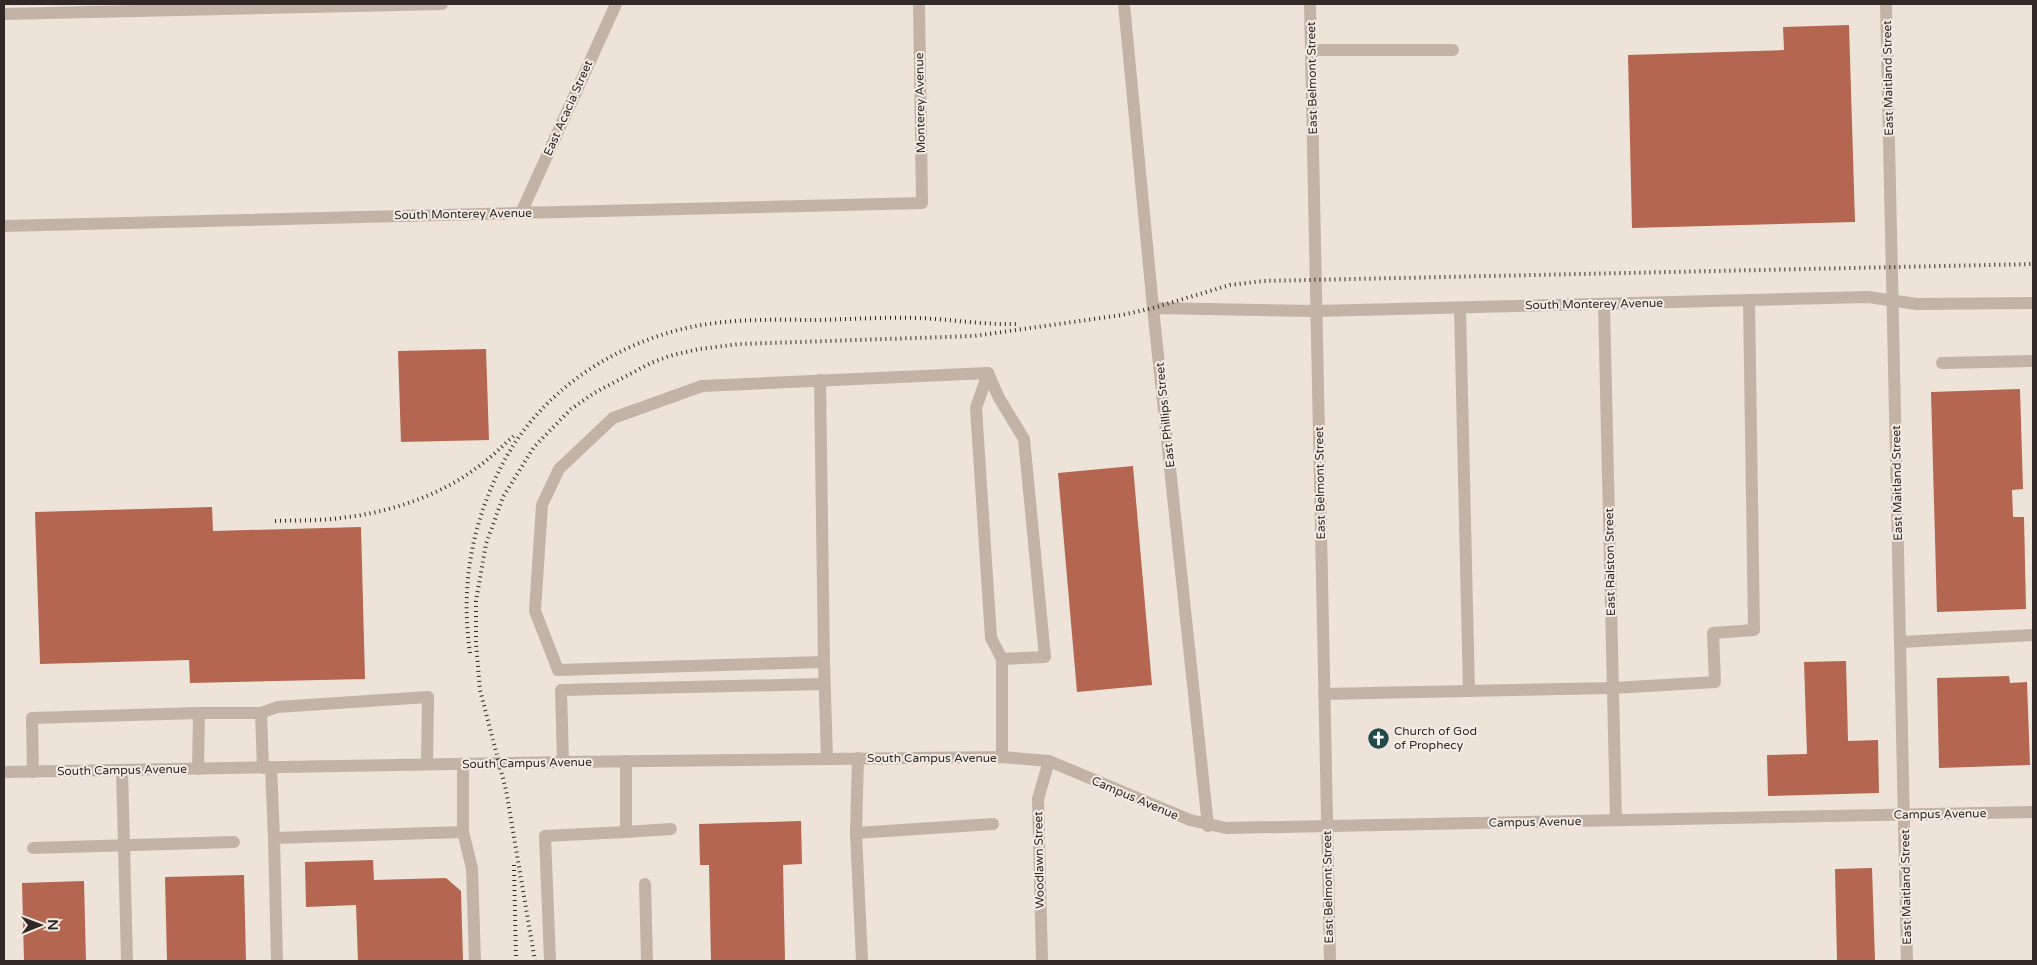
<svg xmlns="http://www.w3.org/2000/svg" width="2037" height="965" font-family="'Varela Round',sans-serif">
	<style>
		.building { fill: #b46650 }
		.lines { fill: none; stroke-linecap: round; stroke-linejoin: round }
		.minor { stroke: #c3b3a7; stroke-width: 12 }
		.rail { stroke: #312926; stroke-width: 4; stroke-dasharray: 1 4; stroke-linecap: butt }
		.labels { text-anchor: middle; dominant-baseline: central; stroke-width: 4; stroke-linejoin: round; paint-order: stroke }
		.street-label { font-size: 12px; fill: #312926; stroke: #f5ede5 }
		.poi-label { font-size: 12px; fill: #312926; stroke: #f5ede5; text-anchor: start }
	</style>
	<rect width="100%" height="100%" fill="#ede3d9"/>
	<g class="building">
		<path d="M 1849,25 L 1855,222 L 1632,228 L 1628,55 L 1784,50 L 1783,27 Z"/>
		<path d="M 486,349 L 489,440 L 401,442 L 398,351 Z"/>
		<path d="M 2020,389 L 2023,489 L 2012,490 L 2013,517 L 2024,517 L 2026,609 L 1937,612 L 1931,392 Z"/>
		<path d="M 1133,466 L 1152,685 L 1077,692 L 1058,473 Z"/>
		<path d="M 212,507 L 213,531 L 361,527 L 365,679 L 190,683 L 189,660 L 40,664 L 35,512 Z"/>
		<path d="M 1846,661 L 1848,741 L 1878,740 L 1879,793 L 1768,796 L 1767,755 L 1807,754 L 1804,662 Z"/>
		<path d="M 2009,676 L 2010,683 L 2027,682 L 2030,765 L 1939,768 L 1937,678 Z"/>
		<path d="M 801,821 L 802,864 L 783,865 L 785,961 L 711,961 L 709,865 L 700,865 L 699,824 Z"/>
		<path d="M 373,860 L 374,880 L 446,878 L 461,891 L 463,961 L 358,961 L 356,905 L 306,907 L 305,862 Z"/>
		<path d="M 1872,868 L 1875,961 L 1837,961 L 1835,869 Z"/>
		<path d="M 244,875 L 246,961 L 167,961 L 165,877 Z"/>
		<path d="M 84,881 L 86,961 L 24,961 L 22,883 Z"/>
	</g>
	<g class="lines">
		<g class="minor">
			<path d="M 1124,4 L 1153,308 L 1208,826"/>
			<path d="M 1310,4 L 1330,961"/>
			<path d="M 1886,4 L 1907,961"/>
			<path d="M 4,14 L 442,4"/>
			<path d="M 1311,50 L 1453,50"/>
			<path d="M 521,213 L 616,4"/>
			<path d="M 4,226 L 922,203 L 919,4"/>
			<path d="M 1604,304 L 1616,820"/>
			<path d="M 1153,308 L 1316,311 L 1868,297 L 1917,304 L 2033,303"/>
			<path d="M 1460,308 L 1469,691"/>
			<path d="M 1942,363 L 2033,361"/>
			<path d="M 988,373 L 976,408 L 991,638 L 1002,659"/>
			<path d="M 820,380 L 824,662 L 558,670 L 535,611 L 542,505 L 559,469 L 613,418 L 702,386 L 988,373 L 999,398 L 1024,439 L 1045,657 L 1002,659 L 1002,757"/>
			<path d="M 1901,642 L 2033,635"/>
			<path d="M 824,662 L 827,759"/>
			<path d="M 1324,694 L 1613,688 L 1715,682 L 1713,633 L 1754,630 L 1749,300"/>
			<path d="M 858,758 L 856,833 L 993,824"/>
			<path d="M 626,761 L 626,832 L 671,829"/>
			<path d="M 563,762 L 561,690 L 824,684"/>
			<path d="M 463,764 L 463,832 L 472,868 L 475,961"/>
			<path d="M 271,767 L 274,838"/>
			<path d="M 263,768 L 261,713 L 277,707 L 428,697 L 427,764"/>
			<path d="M 198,769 L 199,713 L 261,713"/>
			<path d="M 122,770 L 127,961"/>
			<path d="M 4,772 L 563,762 L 1002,757 L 1049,761 L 1190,820 L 1226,828 L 2033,812"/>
			<path d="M 33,772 L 32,718 L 199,713"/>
			<path d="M 856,833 L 862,961"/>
			<path d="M 33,848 L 234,842"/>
			<path d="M 645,884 L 647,961"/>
			<path d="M 277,961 L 274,838 L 463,832"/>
			<path d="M 550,961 L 545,836 L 626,832"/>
			<path d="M 1042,961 L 1038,799 L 1049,761"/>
		</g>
		<g class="rail">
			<path d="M 275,521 C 297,520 319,521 340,518 C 387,513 437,497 475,469 C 490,459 502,446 516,434"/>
			<path d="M 470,653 C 461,591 470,532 497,475 C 533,397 608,345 691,327 C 733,318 778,320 821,320 C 853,319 885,317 917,318 C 950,319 983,325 1016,324"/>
			<path d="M 514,865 L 516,961"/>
			<path d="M 535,961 L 506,790 L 480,690 L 476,643 L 476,601 L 486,544 L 503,497 L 534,447 L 571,409 L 594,393 L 651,363 L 669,356 L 699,349 L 740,344 L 974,336 L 1122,315 L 1153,308 L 1230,285 L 1263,281 L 2033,264"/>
		</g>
	</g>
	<defs>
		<symbol id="church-disc" viewBox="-11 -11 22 22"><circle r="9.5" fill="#224a4c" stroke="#f5ede5"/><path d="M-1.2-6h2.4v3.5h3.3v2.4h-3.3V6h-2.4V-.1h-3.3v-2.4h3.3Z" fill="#fff"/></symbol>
	</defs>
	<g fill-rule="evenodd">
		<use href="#church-disc" x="1366" y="726" width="25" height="25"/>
	</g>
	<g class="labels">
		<g class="street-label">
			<text transform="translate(1312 78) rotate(-91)">East Belmont Street</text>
			<text transform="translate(1888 78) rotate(-91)">East Maitland Street</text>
			<text transform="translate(920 103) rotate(-91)">Monterey Avenue</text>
			<text transform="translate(568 108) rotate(-66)">East Acacia Street</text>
			<text transform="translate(463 214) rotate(-1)">South Monterey Avenue</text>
			<text transform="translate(1594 304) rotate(-1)">South Monterey Avenue</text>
			<text transform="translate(1165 415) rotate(-96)">East Phillips Street</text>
			<text transform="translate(1320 483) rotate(-91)">East Belmont Street</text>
			<text transform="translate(1897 483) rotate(-91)">East Maitland Street</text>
			<text transform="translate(1610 562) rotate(-91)">East Ralston Street</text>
			<text x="932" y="758">South Campus Avenue</text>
			<text transform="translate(527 763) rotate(-1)">South Campus Avenue</text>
			<text transform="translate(122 770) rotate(-1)">South Campus Avenue</text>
			<text transform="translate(1135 798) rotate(23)">Campus Avenue</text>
			<text transform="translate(1940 814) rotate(-1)">Campus Avenue</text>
			<text transform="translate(1535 822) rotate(-1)">Campus Avenue</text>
			<text transform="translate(1039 860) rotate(-91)">Woodlawn Street</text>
			<text transform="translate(1328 887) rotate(-91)">East Belmont Street</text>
			<text transform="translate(1906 887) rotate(-91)">East Maitland Street</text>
		</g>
		<g class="poi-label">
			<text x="1394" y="731">Church of God<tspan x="1394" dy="14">of Prophecy</tspan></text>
		</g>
	</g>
	<rect width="2037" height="965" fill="none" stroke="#312926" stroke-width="10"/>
	<g transform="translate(40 925) rotate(89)" stroke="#f5ede5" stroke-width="4" paint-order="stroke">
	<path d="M0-4L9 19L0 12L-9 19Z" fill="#312926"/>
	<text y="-8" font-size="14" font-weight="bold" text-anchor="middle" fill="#312926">N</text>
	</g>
</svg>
